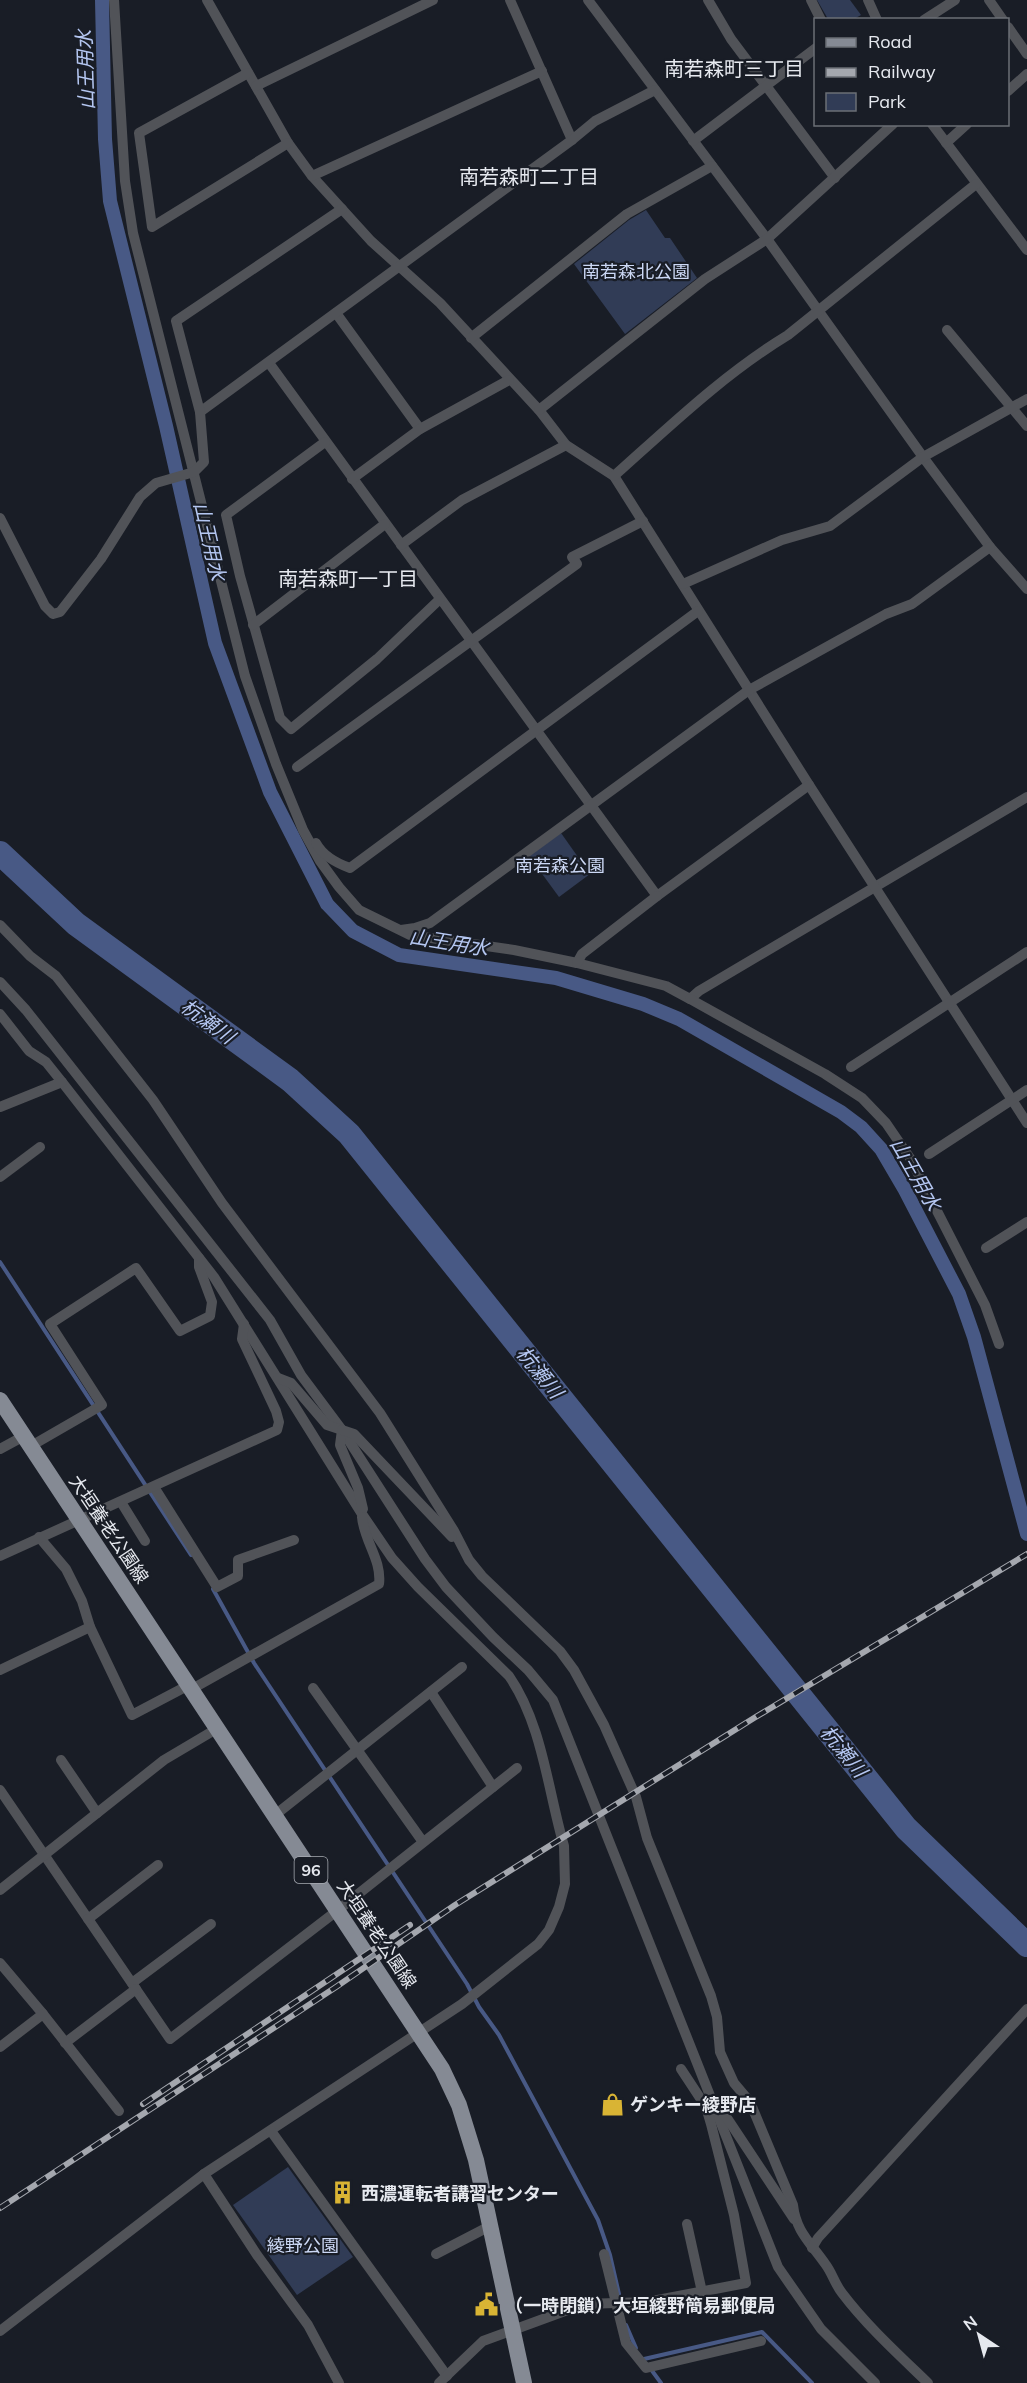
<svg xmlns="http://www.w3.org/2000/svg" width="1027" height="2383" font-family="Mulish,'Noto Sans JP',sans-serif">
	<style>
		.green { fill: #313c56 }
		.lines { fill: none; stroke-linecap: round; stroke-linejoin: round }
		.stream { stroke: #485985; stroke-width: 4 }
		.canal { stroke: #485985; stroke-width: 14 }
		.river { stroke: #485985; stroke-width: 24 }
		.minor { stroke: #515358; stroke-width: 10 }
		.primary { stroke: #858a94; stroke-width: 16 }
		.rail-casing { stroke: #a4a7ae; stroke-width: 6 }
		.rail { stroke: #191d26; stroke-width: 4; stroke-dasharray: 11; stroke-linecap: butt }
		.labels { text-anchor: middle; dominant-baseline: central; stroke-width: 4.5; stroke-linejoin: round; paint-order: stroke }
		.shield { fill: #191d26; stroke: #a8acb3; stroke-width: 1.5 }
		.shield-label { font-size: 16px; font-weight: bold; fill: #e6e9ef }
		.park-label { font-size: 18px; fill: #ccd8f5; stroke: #191d26 }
		.street-label { font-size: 18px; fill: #e6e9ef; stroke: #191d26 }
		.poi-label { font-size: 18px; font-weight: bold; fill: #e6e9ef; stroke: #191d26; text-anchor: start }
		.neighbourhood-label { font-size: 20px; fill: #e6e9ef; stroke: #191d26 }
		.water-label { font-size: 20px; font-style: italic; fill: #b5c7f2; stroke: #191d26 }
	</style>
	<rect width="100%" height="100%" fill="#191d26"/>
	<g class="green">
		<path d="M 817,0 L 850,0 L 861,15 L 854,19 L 828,19 Z"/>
		<path d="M 646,210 L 665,238 L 670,238 L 697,278 L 625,334 L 574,264 L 629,220 Z"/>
		<path d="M 561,833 L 590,874 L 559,897 L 529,856 Z"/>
		<path d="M 288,2167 L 353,2257 L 297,2295 L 233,2205 Z"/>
	</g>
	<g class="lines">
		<g class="stream">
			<path d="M 0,1262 L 191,1555"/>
			<path d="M 213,1589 L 254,1663 L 467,1984 L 479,2007 L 499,2035 L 598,2220 L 610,2255 L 619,2294"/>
			<path d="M 626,2325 L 636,2348"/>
			<path d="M 644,2359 L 762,2332 L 812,2383"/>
			<path d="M 650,2368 L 661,2383"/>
		</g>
		<path class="canal" d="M 102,0 L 105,139 L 110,201 L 166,426 L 215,643 L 270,792 L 327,904 L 353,931 L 399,955 L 556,978 L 643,1004 L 679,1019 L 841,1112 L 861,1127 L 881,1149 L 905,1190 L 959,1294 L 974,1337 L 1027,1534"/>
		<path class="river" d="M 0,853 L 76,924 L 290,1080 L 349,1134 L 906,1828 L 1027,1945"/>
		<g class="minor">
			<path d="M 114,0 L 125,181 L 133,233 L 245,676 L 276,764 L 303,830 L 320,861 L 339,887 L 359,910 L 410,935 L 514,950 L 577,963 L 666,986 L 690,999 L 699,991 L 1027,797"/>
			<path d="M 207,0 L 288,143 L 312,176 L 371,241 L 440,303 L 539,410 L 566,445 L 614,476 L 809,785 L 1027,1123"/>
			<path d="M 510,0 L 572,140"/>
			<path d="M 588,0 L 767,239 L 923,457 L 990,547 L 1027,589"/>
			<path d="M 708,0 L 731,39 L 835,178"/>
			<path d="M 811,0 L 821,20"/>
			<path d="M 868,0 L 877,20"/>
			<path d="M 989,0 L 1003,20"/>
			<path d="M 924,20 L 955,0"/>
			<path d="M 1008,27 L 1027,54"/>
			<path d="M 248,73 L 139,133 L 152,227 L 288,143"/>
			<path d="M 256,86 L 433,0"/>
			<path d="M 1008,91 L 1027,74"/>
			<path d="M 932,124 L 1027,250"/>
			<path d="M 693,141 L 816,48"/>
			<path d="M 946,143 L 967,124"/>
			<path d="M 312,176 L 542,71"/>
			<path d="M 336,313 L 420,429"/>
			<path d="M 947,330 L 1027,426"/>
			<path d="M 471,338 L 627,214 L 712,166"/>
			<path d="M 269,363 L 657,896 L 809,785"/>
			<path d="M 539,410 L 705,279 L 767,239 L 893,124"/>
			<path d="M 200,412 L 572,140 L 595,121 L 655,90"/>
			<path d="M 325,442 L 226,515 L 240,576 L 280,718 L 291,729 L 377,659 L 440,599"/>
			<path d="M 614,476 C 670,426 724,374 788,335 L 976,184"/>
			<path d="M 352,479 L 420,429 L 509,380"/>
			<path d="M 0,518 L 45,606 L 53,614 L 60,612 L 101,559 L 140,497 L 156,483 L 194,472 L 204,462 L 200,412 L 176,321 L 342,209"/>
			<path d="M 401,545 L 462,500 L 566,445"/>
			<path d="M 683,584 L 782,540 L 830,526 L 923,457 L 1027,399"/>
			<path d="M 253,625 L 385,524"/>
			<path d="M 297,767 L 577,564 L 572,557 L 643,521"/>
			<path d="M 316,843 C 323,856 336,863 350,868 L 698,611"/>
			<path d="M 0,925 L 30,956 L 56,976 L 153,1100 L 222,1203 L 380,1413 L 454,1531 L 469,1560 L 482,1576 L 560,1651 L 574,1670 L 604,1725 L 636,1797 L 647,1838 L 711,1996 L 717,2017 L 720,2052 L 734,2083 L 750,2102 L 793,2205 C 796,2232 811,2243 826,2265 C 832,2273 835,2284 842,2293 C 867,2326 898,2354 928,2383"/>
			<path d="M 401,930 L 415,928 L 430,923 L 749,690 L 886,614 L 912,604 L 990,547"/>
			<path d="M 577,963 L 582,954 L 657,896"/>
			<path d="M 0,982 L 26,1010 L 270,1320 L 301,1375 L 342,1430 L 425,1559 L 446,1587 L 493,1637 L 528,1670 L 553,1700 L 778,2267 L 821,2329 L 875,2383"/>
			<path d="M 690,999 L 825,1074 L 862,1098 L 886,1123 L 910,1158 L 985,1305 L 999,1344"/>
			<path d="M 0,1014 L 29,1051 L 46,1062 L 62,1082 L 214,1277 L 362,1514 L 392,1558 L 418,1587 L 509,1676 C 542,1723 548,1791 564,1846 L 565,1884 L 559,1907 L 549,1930 L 538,1944 L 462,2004 L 204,2174 L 0,2331"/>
			<path d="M 851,1067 L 1027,952"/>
			<path d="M 0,1107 L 62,1082"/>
			<path d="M 929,1154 L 1027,1090"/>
			<path d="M 0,1177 L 40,1147"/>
			<path d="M 986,1248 L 1027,1222"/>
			<path d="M 278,1378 L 291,1383 L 327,1425 L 342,1430 L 340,1445 L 358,1488 L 363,1509"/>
			<path d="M 342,1430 L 354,1434 L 452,1537"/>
			<path d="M 31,1446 L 102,1405 L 50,1324 L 136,1268 L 180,1331 L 210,1316 L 212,1302 L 199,1267 L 199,1258"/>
			<path d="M 0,1449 L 24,1436"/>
			<path d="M 154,1487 L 217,1587 L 238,1576 L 238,1560 L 294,1540"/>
			<path d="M 121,1502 L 145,1541"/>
			<path d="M 39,1537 L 66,1569 L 82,1601 L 90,1627"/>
			<path d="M 0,1556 L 277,1430 L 279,1422 L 276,1411 L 242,1339 L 244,1324"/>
			<path d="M 0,1670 L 90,1627 L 132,1715 L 189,1685"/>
			<path d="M 313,1688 L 423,1842"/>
			<path d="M 192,1689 L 379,1584 C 382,1560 364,1541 362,1517"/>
			<path d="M 431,1692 L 493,1787"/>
			<path d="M 61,1760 L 97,1813"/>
			<path d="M 0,1790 L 170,2039 L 338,1910 L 517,1768"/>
			<path d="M 275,1815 L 462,1667"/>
			<path d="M 0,1890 L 164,1760 L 218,1728"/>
			<path d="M 88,1919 L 158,1865"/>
			<path d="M 0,1963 L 43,2014"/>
			<path d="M 132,1983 L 211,1924"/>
			<path d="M 65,2043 L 136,1989"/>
			<path d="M 0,2047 L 43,2014 L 119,2111"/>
			<path d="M 715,2108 L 727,2118 L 794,2219"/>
			<path d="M 271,2131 L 447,2376"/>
			<path d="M 204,2174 L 257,2255 L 308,2325 L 339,2383"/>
			<path d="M 687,2224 L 702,2292"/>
			<path d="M 812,2248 L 818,2238 L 1027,2009"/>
			<path d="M 436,2254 L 490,2226"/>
			<path d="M 604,2254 L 626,2343 L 646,2368 L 761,2341"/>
			<path d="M 439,2383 L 483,2341 L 584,2304 L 647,2302 L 746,2283 L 734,2215 L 711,2124 L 706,2107 L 681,2069"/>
		</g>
		<path class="primary" d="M 0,1400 L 442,2069 L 459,2105 L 476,2160 L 524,2383"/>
		<defs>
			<g id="rail">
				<path d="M 143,2104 L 410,1925"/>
				<path d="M 0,2208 L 336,1987 L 455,1905 L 754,1718 L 1027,1554"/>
			</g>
		</defs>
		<use href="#rail" class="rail-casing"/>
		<use href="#rail" class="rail"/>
	</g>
	<defs>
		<symbol id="shop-bare" viewBox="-9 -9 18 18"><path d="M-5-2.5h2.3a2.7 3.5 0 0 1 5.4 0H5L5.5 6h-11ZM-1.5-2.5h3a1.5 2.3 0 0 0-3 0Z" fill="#d9b434" stroke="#191d26" stroke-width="2.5" paint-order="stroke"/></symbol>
		<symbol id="building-bare" viewBox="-9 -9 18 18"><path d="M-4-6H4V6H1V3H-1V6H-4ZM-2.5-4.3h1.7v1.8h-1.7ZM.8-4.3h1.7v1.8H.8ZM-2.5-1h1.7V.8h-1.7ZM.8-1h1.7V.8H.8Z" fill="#d9b434" stroke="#191d26" stroke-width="2.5" paint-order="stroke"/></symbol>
		<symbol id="civic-bare" viewBox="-9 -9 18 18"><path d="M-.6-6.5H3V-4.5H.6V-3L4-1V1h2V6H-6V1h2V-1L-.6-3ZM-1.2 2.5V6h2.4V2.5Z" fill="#d9b434" stroke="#191d26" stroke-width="2.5" paint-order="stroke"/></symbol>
	</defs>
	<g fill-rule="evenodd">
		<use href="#shop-bare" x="596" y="2088" width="33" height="33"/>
		<use href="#building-bare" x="326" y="2176" width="33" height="33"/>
		<use href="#civic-bare" x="470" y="2288" width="33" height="33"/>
	</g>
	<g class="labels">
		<rect class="shield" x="294.5" y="1857" width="33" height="26" rx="4.5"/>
		<g class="shield-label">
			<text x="311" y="1870">96</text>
		</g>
		<g class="park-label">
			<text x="636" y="271">南若森北公園</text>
			<text x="560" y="865">南若森公園</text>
			<text x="303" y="2245">綾野公園</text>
		</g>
		<g class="street-label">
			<text transform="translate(109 1529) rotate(56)">大垣養老公園線</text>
			<text transform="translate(377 1934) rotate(56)">大垣養老公園線</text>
		</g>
		<g class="poi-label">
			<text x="630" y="2104">ゲンキー綾野店</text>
			<text x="361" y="2193">西濃運転者講習センター</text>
			<text x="505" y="2305">（一時閉鎖）大垣綾野簡易郵便局</text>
		</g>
		<g class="neighbourhood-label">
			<text x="734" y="68">南若森町三丁目</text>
			<text x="529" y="176">南若森町二丁目</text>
			<text x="348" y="578">南若森町一丁目</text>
		</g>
		<g class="water-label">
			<text transform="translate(85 70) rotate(-92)">山王用水</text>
			<text transform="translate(210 541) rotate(77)">山王用水</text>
			<text transform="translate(449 942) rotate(9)">山王用水</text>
			<text transform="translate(208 1021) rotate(36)">杭瀬川</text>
			<text transform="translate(916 1174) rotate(60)">山王用水</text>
			<text transform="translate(540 1372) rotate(51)">杭瀬川</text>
			<text transform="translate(844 1751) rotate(51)">杭瀬川</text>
		</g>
	</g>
	<rect x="814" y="18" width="195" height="108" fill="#191d26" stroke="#6b6f76" stroke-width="1.5"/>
	<rect x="826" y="38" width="30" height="9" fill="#858a94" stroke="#6b6f76" stroke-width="1.5"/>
	<text x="868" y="48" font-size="18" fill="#e6e9ef">Road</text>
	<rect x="826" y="68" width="30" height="9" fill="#a4a7ae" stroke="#6b6f76" stroke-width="1.5"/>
	<text x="868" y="78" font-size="18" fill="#e6e9ef">Railway</text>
	<rect x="826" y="93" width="30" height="18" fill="#313c56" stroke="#6b6f76" stroke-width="1.5"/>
	<text x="868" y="108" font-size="18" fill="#e6e9ef">Park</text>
	<g transform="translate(979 2335) rotate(324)" stroke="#191d26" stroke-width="4.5" paint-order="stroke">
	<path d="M0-4.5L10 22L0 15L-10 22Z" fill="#e6e9ef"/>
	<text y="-9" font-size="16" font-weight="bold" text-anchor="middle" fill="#e6e9ef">N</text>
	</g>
</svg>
